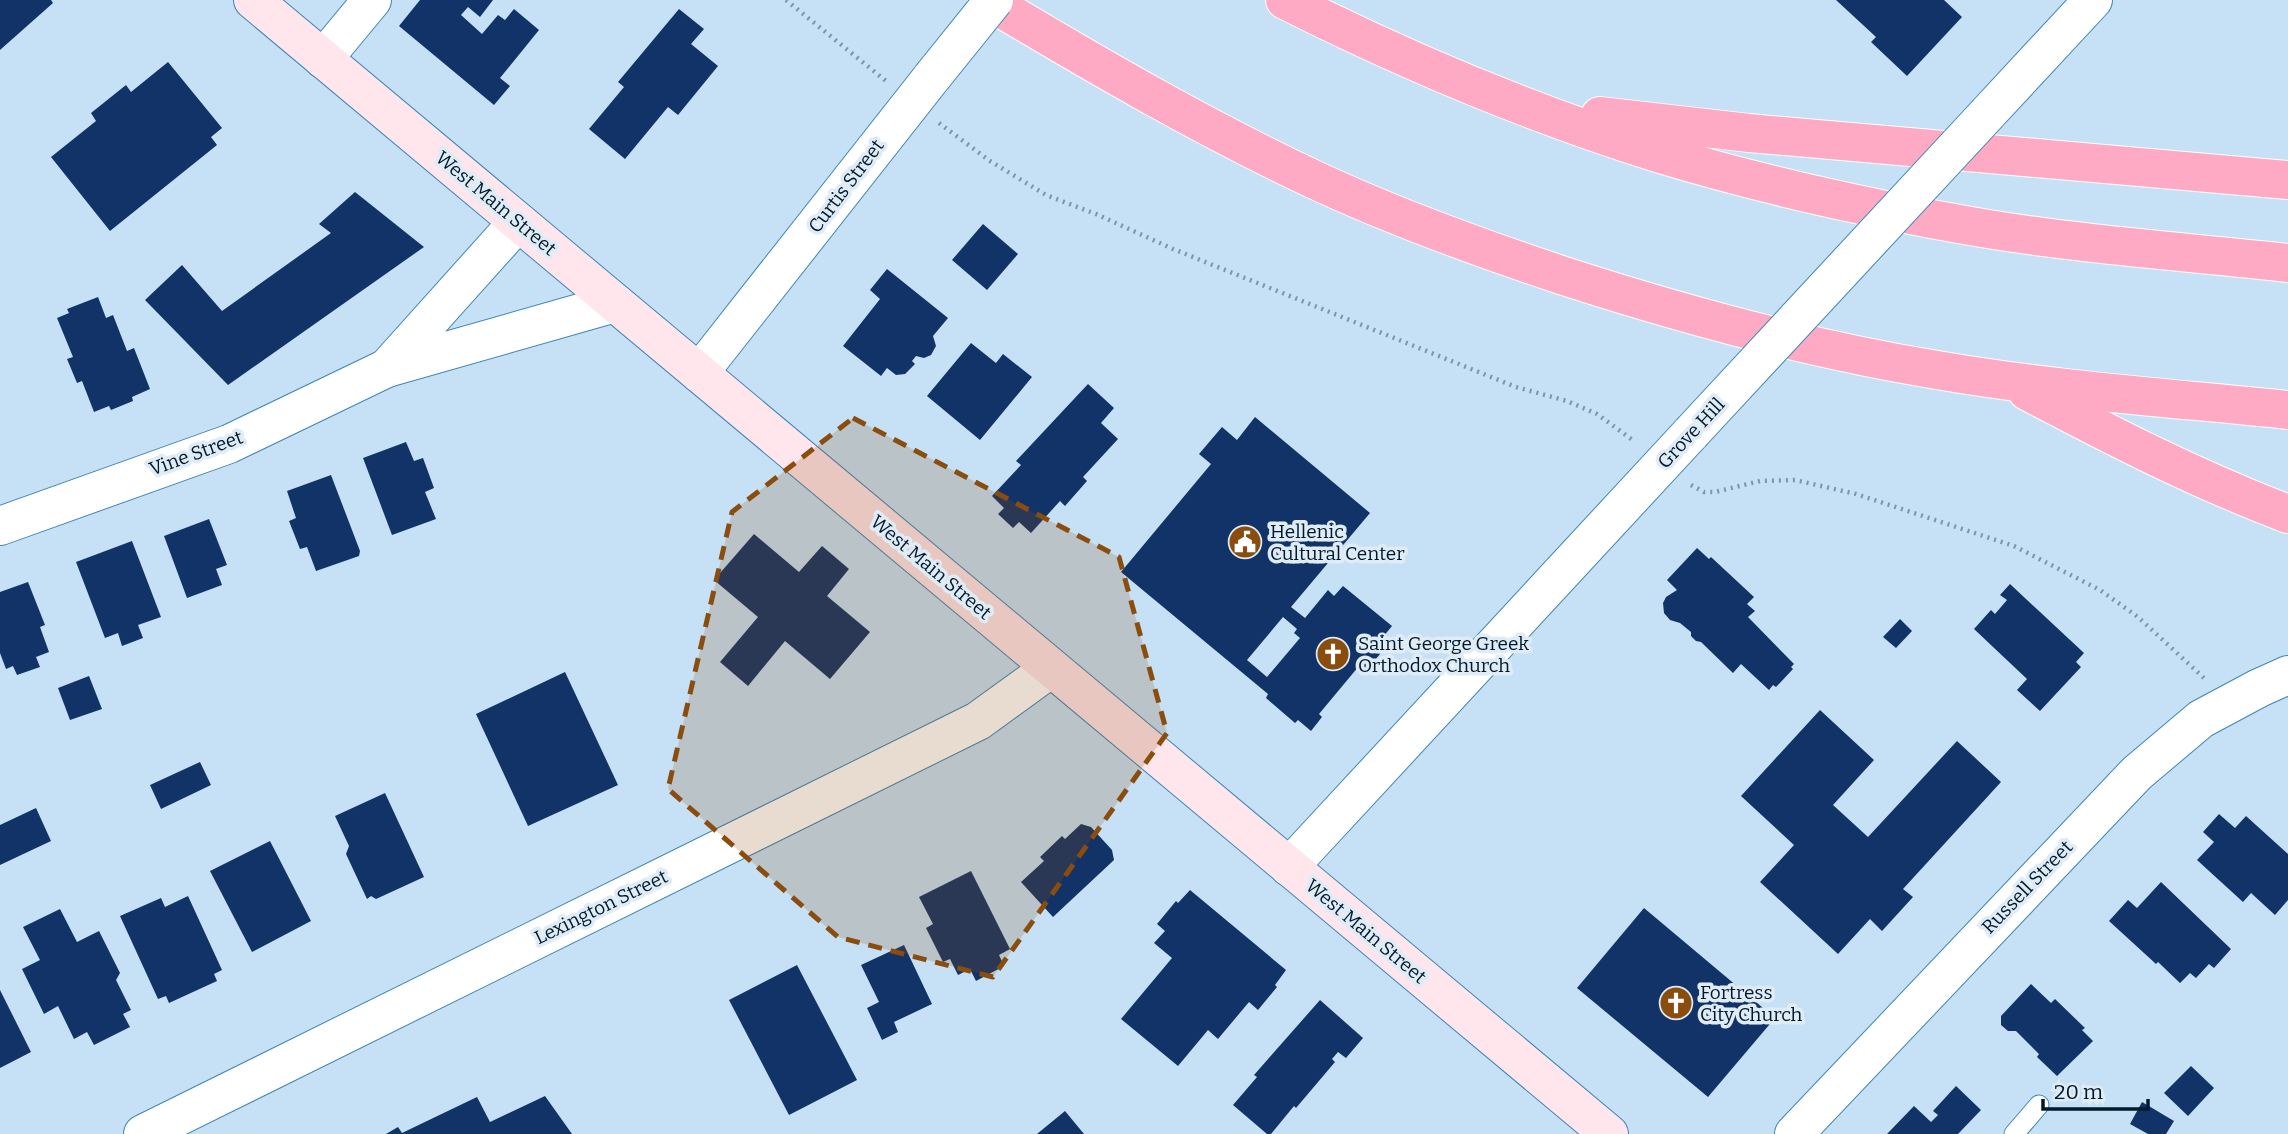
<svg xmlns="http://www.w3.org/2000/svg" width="2288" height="1134" font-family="Bitter,serif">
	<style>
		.building { fill: #123367; fill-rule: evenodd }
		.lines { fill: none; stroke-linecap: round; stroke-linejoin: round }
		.service-casing { stroke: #3f86b4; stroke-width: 21 }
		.minor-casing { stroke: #3f86b4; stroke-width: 40 }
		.tertiary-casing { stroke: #3f86b4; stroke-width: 40 }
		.secondary-casing { stroke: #3f86b4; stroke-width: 40 }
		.motorway-casing { stroke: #fff; stroke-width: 40 }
		.path { stroke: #7b96a9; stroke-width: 4.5; stroke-dasharray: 2 5; stroke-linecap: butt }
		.service { stroke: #fff; stroke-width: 19 }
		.minor { stroke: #fff; stroke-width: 38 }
		.tertiary { stroke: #fff; stroke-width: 38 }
		.secondary { stroke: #ffe6ed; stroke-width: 38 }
		.motorway { stroke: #feaac4; stroke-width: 38 }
		.minor-bridge-casing { stroke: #3f86b4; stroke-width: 40; stroke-linecap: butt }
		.tertiary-bridge-casing { stroke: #3f86b4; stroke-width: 40; stroke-linecap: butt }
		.minor-bridge { stroke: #fff; stroke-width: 38 }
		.tertiary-bridge { stroke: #fff; stroke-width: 38 }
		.marked { fill: #8a4d0e; fill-opacity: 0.2; stroke: #8a4d0e; stroke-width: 5; stroke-dasharray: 14 9; stroke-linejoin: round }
		.labels { text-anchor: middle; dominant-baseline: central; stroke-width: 7; stroke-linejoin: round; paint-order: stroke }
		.street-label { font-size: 19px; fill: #001a2b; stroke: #dfecf6 }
		.poi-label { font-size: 19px; fill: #001a2b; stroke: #dfecf6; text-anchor: start }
	</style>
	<rect width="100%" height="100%" fill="#c6e1f5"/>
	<g class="building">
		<path d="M 0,0 L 51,0 L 53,3 L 0,50 Z"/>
		<path d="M 420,0 L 493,0 L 480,17 L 468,7 L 461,15 L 482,34 L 498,15 L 505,20 L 514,9 L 539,30 L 500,78 L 510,86 L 494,105 L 399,26 Z"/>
		<path d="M 1836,0 L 1944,0 L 1962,17 L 1907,76 L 1871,42 L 1876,37 Z"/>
		<path d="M 679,9 L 704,29 L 691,44 L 718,66 L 678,115 L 668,107 L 625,159 L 589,129 L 624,87 L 618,82 Z"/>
		<path d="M 168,62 L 222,128 L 211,137 L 217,145 L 110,231 L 51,157 L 96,121 L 91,113 L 126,85 L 131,92 Z"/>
		<path d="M 355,192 L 424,247 L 228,385 L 145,300 L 182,265 L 222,311 L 331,233 L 319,224 Z"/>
		<path d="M 983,224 L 1018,254 L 987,290 L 952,260 Z"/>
		<path d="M 887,269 L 948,318 L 933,336 L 936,346 L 931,355 L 924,358 L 916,356 L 912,361 L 915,364 L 905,374 L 896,375 L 887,368 L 881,376 L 843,346 L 880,299 L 870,290 Z"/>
		<path d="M 98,297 L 106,318 L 113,315 L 127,351 L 134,348 L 150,389 L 132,397 L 133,401 L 111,410 L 109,406 L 94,412 L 82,381 L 77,383 L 67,359 L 73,357 L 57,318 L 69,313 L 67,309 Z"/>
		<path d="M 971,343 L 996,363 L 1003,354 L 1032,377 L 980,440 L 927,396 Z"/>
		<path d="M 1088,384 L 1114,408 L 1101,423 L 1118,439 L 1083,477 L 1087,481 L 1065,506 L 1060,501 L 1031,533 L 1019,522 L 1013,528 L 998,514 L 1004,508 L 992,496 L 1021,465 L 1016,461 Z"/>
		<path d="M 1255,417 L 1370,513 L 1291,607 L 1305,618 L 1328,590 L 1334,596 L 1343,586 L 1392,626 L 1383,637 L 1390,642 L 1365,672 L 1359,666 L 1319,714 L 1322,717 L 1311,731 L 1298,720 L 1295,723 L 1266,698 L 1268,694 L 1121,572 L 1211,464 L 1199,454 L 1222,427 L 1237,440 ZM 1283,617 L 1297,629 L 1294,633 L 1300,638 L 1267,677 L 1247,660 Z"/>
		<path d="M 406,442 L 414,461 L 423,458 L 434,488 L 425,492 L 436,519 L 392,535 L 363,458 Z"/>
		<path d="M 331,475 L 360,551 L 359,556 L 316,571 L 307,547 L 300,549 L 289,521 L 296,518 L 287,491 Z"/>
		<path d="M 209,519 L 227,565 L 216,569 L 222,585 L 187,598 L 164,536 Z"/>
		<path d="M 754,534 L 799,572 L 822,546 L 849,569 L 827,596 L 870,632 L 830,679 L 785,641 L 748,686 L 720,662 L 758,617 L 714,580 Z"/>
		<path d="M 132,541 L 161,617 L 138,625 L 143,638 L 122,646 L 118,633 L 105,638 L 76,562 Z"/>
		<path d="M 1697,548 L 1709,559 L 1711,557 L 1754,597 L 1747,604 L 1755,611 L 1748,617 L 1794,664 L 1791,667 L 1793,669 L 1776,687 L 1773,685 L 1769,690 L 1741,664 L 1733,673 L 1701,642 L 1696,641 L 1691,636 L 1691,632 L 1680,623 L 1670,620 L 1664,613 L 1663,603 L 1666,597 L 1677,590 L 1667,580 Z"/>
		<path d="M 28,582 L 45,625 L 40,627 L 49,652 L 36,657 L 40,667 L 17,675 L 13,666 L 6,669 L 0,653 L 0,592 Z"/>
		<path d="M 2010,584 L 2084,653 L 2076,662 L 2081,667 L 2040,711 L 2017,690 L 2027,679 L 1974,629 L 1991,610 L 1995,614 L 2007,600 L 2000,595 Z"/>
		<path d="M 1900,619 L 1912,631 L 1896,648 L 1883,637 Z"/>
		<path d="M 565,672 L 618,785 L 528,826 L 476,714 Z"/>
		<path d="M 89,676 L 102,709 L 70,720 L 58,688 Z"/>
		<path d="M 1820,710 L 1874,760 L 1833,805 L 1868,837 L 1957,741 L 2001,782 L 1903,889 L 1913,897 L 1882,931 L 1870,919 L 1838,954 L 1760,882 L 1794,845 L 1741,796 Z"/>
		<path d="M 200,762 L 211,785 L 161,809 L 150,785 Z"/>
		<path d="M 385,793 L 424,877 L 376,899 L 371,896 L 367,899 L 346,854 L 349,846 L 335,816 Z"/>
		<path d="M 36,808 L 51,841 L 0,865 L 0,825 Z"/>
		<path d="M 2219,814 L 2235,828 L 2246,816 L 2288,854 L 2288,900 L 2275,915 L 2251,893 L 2243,902 L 2197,860 L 2214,842 L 2203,832 Z"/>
		<path d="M 1081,824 L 1091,827 L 1112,850 L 1114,860 L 1053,917 L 1021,882 L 1044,861 L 1040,857 L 1062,836 L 1065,839 Z"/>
		<path d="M 270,841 L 311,921 L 252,952 L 210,871 Z"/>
		<path d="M 971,871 L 1010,949 L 999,955 L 1004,966 L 976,981 L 970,969 L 958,975 L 950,959 L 943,962 L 926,928 L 933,924 L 919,897 Z"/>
		<path d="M 2161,882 L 2231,949 L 2214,968 L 2209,964 L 2196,978 L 2190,973 L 2180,983 L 2158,962 L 2156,964 L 2109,921 L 2128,900 L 2137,908 Z"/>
		<path d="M 1190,890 L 1286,970 L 1275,985 L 1277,987 L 1258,1010 L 1249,1002 L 1218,1039 L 1208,1030 L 1178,1066 L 1121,1019 L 1172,958 L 1154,943 L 1165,931 L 1157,924 L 1176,901 L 1178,903 Z"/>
		<path d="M 188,896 L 222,970 L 214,974 L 217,981 L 169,1003 L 166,996 L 158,999 L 120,916 L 161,898 L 165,907 Z"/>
		<path d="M 1644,908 L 1775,1018 L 1708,1097 L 1577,988 Z"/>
		<path d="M 60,909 L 77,942 L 99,931 L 120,973 L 116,980 L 131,1010 L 123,1014 L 130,1027 L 94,1045 L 87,1032 L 74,1039 L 58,1006 L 44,1014 L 22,969 L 40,960 L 23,927 Z"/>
		<path d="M 904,945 L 932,1004 L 894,1022 L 898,1032 L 882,1040 L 867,1008 L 879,1002 L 861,965 Z"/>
		<path d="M 797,965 L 857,1080 L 789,1115 L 729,1000 Z"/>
		<path d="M 2031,984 L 2051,1003 L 2055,999 L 2085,1028 L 2082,1030 L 2093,1041 L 2057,1076 L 2037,1057 L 2039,1054 L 2016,1031 L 2008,1031 L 2001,1025 L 2001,1016 Z"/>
		<path d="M 0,990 L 31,1052 L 0,1068 Z"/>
		<path d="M 1320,1000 L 1363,1038 L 1346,1058 L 1338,1052 L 1332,1059 L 1335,1062 L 1296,1108 L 1294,1106 L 1271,1134 L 1267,1134 L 1233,1105 L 1257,1077 L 1254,1075 Z"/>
		<path d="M 2191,1066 L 2214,1088 L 2188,1116 L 2164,1093 Z"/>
		<path d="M 1956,1086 L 1981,1110 L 1958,1134 L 1887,1134 L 1914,1106 L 1931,1122 L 1938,1115 L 1933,1111 Z"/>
		<path d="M 545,1096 L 572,1134 L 386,1134 L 398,1127 L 402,1133 L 477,1097 L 490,1122 Z"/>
		<path d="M 2142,1102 L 2174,1121 L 2166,1134 L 2148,1134 L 2130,1124 Z"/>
		<path d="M 1065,1111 L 1084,1134 L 1037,1134 Z"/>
	</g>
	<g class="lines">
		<defs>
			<path id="service" d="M 2014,1134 L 2039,1105"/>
			<g id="minor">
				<path d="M 323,59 L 372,0"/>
				<path d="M 518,222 L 387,368 L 615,303"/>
				<path d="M 699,373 L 932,77"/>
				<path d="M 0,526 L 229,444 L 387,368"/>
				<path d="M 143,1134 L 978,721 L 1051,668"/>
				<path d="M 1794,1134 L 2137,773 L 2201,719 L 2259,688 L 2288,675"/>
			</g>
			<g id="tertiary">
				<path d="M 1988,113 L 2093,0"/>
				<path d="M 1289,867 L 1691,433"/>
			</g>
			<path id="secondary" d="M 253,0 L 1609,1134"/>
			<g id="motorway">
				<path d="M 987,0 C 1094,64 1202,127 1315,180 C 1394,217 1477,247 1561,275 C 1684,315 1809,349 1937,370 C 2053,390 2171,398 2288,410"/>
				<path d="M 1285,0 C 1404,60 1530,113 1657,153 C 1765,186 1876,210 1988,229 C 2087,245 2188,252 2288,263"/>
				<path d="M 1600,116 L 1749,133 L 2288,180"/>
				<path d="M 2027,391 C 2114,437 2196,479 2288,514"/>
			</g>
		</defs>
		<use href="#service" class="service-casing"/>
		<use href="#minor" class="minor-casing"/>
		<use href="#tertiary" class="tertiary-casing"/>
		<use href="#secondary" class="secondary-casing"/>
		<use href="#motorway" class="motorway-casing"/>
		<g class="path">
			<path d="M 786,0 L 886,81"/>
			<path d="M 939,123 L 990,161 L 1046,195 L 1096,214 L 1173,249 L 1516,387 L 1567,401 L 1597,414 L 1634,441"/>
			<path d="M 1691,485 L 1704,492 L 1715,492 L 1760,481 L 1795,480 L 1856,494 L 2014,546 L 2100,590 L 2138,617 L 2204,678"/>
		</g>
		<use href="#service" class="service"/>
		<use href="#minor" class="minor"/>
		<use href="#tertiary" class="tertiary"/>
		<use href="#secondary" class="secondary"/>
		<use href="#motorway" class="motorway"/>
		<defs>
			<path id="minor-bridge" d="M 932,77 L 994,0"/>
			<path id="tertiary-bridge" d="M 1691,433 L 1988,113"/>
		</defs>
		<use href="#minor-bridge" class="minor-bridge-casing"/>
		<use href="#tertiary-bridge" class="tertiary-bridge-casing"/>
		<use href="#minor-bridge" class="minor-bridge"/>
		<use href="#tertiary-bridge" class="tertiary-bridge"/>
	</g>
	<path class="marked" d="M 853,418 L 1119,557 L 1167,733 L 993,977 L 838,937 L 668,789 L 732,512 Z"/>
	<defs>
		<symbol id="civic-disc" viewBox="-11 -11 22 22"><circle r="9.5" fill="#8a4d0e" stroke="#dfecf6"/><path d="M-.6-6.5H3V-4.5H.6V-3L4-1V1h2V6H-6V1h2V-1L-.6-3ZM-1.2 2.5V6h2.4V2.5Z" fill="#fff"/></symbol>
		<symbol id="church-disc" viewBox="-11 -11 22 22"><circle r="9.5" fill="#8a4d0e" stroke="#dfecf6"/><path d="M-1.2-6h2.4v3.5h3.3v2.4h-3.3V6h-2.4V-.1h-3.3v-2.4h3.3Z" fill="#fff"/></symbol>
	</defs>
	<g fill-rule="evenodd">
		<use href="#civic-disc" x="1226" y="523" width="38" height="38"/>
		<use href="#church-disc" x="1314" y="635" width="38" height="38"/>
		<use href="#church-disc" x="1657" y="984" width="38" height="38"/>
	</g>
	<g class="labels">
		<g class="street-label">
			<text transform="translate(846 186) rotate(-53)">Curtis Street</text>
			<text transform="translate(496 203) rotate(40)">West Main Street</text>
			<text transform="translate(1691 433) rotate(-47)">Grove Hill</text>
			<text transform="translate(196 453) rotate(-20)">Vine Street</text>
			<text transform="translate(931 567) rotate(40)">West Main Street</text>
			<text transform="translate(2027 887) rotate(-46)">Russell Street</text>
			<text transform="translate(601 907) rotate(-26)">Lexington Street</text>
			<text transform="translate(1366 931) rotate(40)">West Main Street</text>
		</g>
		<g class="poi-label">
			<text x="1270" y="531">Hellenic<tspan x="1270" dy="22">Cultural Center</tspan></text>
			<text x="1358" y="643">Saint George Greek<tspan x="1358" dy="22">Orthodox Church</tspan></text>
			<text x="1700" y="992">Fortress<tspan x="1700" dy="22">City Church</tspan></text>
		</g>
	</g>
	<path d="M2043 1099v10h105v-10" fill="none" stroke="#001a2b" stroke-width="3.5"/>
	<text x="2054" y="1099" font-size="21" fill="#001a2b" stroke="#dfecf6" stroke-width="5" paint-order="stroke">20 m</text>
</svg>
